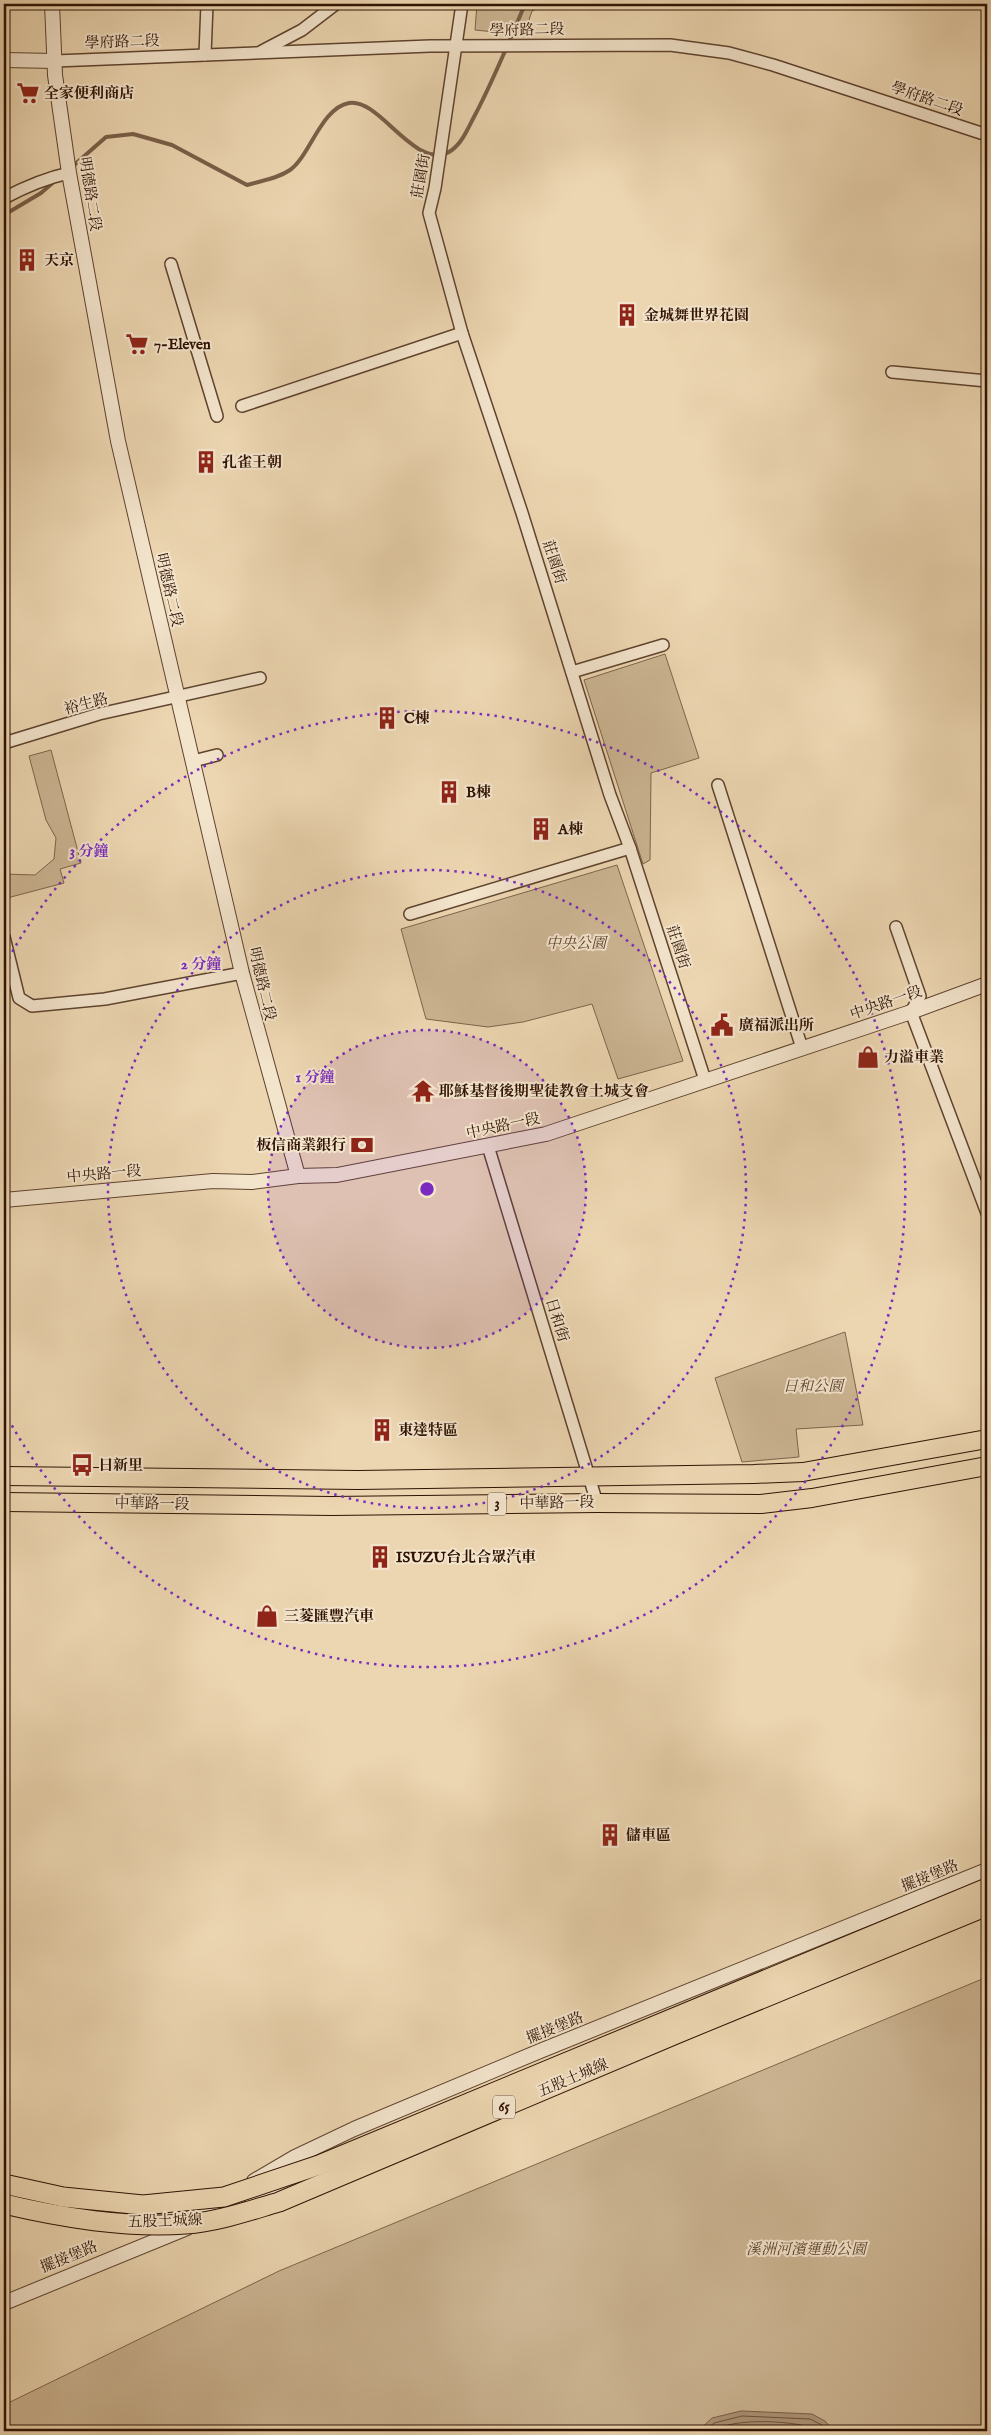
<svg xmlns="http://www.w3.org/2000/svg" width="991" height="2435" font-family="'IM FELL English','Noto Serif TC',serif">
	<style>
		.green { fill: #ccb593; stroke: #7e644b }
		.water { fill: #ac9376; stroke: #7a5f48 }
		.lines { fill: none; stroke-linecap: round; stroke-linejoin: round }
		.shore { stroke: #6e523c; stroke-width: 1 }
		.stream { stroke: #7a5f48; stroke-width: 4 }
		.minor-casing { stroke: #5e432e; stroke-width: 14 }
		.tertiary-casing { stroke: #5e432e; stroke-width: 16 }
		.primary-casing { stroke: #2f1203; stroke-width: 20 }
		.minor { stroke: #f3e4cc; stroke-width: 11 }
		.tertiary { stroke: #f3e4cc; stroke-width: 14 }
		.primary { stroke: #ecd6b1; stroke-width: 18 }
		.trunk-bridge-casing { stroke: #2f1203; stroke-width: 21; stroke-linecap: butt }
		.trunk-bridge { stroke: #ecd6b1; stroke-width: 19 }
		.ring { fill: none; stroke: #7b2cbf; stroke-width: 2.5; stroke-dasharray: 2.5 5 }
		.labels { text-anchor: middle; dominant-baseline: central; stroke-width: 4; stroke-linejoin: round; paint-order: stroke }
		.shield { fill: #f3e4cc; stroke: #6a513f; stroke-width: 1 }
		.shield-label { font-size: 14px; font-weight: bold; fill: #2f1203 }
		.street-label { font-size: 15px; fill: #2f1203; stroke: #f3e4cc }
		.poi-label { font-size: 15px; font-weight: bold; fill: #2f1203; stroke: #f3e4cc; text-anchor: start }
		.park-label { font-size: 15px; font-style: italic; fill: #5e432e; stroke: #f3e4cc }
		.centre { fill: #7b2cbf; stroke: #f3e4cc; stroke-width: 2.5 }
		.ring-label { font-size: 15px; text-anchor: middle; font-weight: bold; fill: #7b2cbf; stroke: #f3e4cc; stroke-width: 4; stroke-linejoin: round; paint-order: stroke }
	</style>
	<rect width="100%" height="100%" fill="#ecd6b1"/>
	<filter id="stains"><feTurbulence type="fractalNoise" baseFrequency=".004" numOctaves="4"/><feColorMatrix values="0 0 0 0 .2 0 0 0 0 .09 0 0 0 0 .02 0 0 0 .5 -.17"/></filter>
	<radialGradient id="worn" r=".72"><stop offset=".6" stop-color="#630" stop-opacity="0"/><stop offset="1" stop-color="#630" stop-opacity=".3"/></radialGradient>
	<g class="green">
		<path d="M 477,4 L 547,4 L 532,11 L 524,35 L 475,30 Z"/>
		<path d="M 665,654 L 699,758 L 651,773 L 650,860 L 643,864 L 584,680 Z"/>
		<path d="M 51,750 L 81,863 L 60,869 L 64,883 L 7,898 L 4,874 L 35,875 L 54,859 L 56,838 L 46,820 L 29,756 Z"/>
		<path d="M 617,865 L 683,1061 L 618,1079 L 592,1004 L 523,1022 L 488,1027 L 426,1019 L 401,929 Z"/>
		<path d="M 845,1332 L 863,1425 L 796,1429 L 799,1457 L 742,1462 L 715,1378 Z"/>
		<path d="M 987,1977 L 987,2431 L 4,2431 L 4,2405 L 279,2271 Z"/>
	</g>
	<path class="water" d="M 741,2411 L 812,2414 L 825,2421 L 834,2431 L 698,2431 L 712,2418 Z"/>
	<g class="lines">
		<g class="shore">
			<path d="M 705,2431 L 714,2423 L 742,2416 L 810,2419 L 822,2425 L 828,2431"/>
			<path d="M 714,2431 C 729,2417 803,2420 819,2431"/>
		</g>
		<g class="stream">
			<path d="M 73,166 L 106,137 L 133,134 L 172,145 L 247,185 C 261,181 277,179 290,170 C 310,156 321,108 349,103 C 380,97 417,175 452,150 C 463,142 469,126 475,115 C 494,79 509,42 525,4"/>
			<path d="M 4,215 L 41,193 L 56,180"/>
		</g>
		<defs>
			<g id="minor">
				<path d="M 462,4 L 435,188 L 429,213 L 462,333 L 522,513 L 610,795 L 630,848 L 705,1080"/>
				<path d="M 262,51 L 302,30 L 336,4"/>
				<path d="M 205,55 L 207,4"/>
				<path d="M 55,61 L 430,46 L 670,45 L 729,53 L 773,65 L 987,135"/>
				<path d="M 4,198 C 25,187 46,178 69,173"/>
				<path d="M 171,264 L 217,416"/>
				<path d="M 892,372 L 987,381"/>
				<path d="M 242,406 L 462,333"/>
				<path d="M 572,672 L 663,645"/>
				<path d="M 4,743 L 99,714 L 260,678"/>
				<path d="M 193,761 L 217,755"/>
				<path d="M 718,785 L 802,1048"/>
				<path d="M 410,914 L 630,848"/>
				<path d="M 896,927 L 920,996 L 911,1012 L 987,1213"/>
				<path d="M 4,937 L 19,998 L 32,1006 L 105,999 L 242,973"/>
				<path d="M 488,1146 L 597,1503"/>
			</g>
			<g id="tertiary">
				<path d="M 52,4 L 55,75 L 69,173 L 118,441 L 242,973 L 298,1176"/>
				<path d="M 4,60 L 55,61"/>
				<path d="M 4,1200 L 213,1181 L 252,1182 L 298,1176 L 337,1175 L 546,1134 L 911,1012 L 987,984"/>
				<path d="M 254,2181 L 295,2157 L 354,2129 L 540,2051 L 987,1870"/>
				<path d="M 252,2202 L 326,2171"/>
				<path d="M 185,2221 L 224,2198"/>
				<path d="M 4,2303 L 187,2228"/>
			</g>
			<g id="primary">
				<path d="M 4,1476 L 358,1480 L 754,1474 L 803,1472 L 987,1439"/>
				<path d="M 4,1502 L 331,1506 L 597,1503 L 761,1504 L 812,1498 L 987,1466"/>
			</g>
		</defs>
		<use href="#minor" class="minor-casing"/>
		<use href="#tertiary" class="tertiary-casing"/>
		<use href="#primary" class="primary-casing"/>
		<use href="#minor" class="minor"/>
		<use href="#tertiary" class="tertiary"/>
		<use href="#primary" class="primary"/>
		<defs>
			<g id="trunk-bridge">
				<path d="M 4,2184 L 63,2197 L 143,2205 L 224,2197 L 319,2165 L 987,1888"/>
				<path d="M 4,2204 C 64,2218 124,2228 186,2224 C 217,2222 248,2211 279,2202 L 676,2034 L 987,1906"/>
			</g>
		</defs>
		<use href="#trunk-bridge" class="trunk-bridge-casing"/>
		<use href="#trunk-bridge" class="trunk-bridge"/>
	</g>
	<circle cx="427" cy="1189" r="159" fill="#7b2cbf" fill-opacity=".12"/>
	<g class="ring">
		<circle cx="427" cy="1189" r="159"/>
		<circle cx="427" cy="1189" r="319"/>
		<path d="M5 965A478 478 0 1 1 5 1413"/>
	</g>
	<defs>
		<symbol id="supermarket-bare" viewBox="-9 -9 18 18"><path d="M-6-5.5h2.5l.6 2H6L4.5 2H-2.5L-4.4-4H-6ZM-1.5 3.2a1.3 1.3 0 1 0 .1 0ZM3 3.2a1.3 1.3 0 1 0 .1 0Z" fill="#8f2418" stroke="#f3e4cc" stroke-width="2.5" paint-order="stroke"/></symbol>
		<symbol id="building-bare" viewBox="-9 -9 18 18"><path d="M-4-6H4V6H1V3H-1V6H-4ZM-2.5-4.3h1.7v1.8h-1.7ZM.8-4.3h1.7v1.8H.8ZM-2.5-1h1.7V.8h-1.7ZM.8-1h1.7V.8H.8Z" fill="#8f2418" stroke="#f3e4cc" stroke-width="2.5" paint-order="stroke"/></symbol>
		<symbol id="civic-bare" viewBox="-9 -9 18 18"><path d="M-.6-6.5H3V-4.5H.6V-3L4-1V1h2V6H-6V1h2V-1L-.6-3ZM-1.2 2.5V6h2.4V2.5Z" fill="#8f2418" stroke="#f3e4cc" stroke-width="2.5" paint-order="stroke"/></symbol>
		<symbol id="shop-bare" viewBox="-9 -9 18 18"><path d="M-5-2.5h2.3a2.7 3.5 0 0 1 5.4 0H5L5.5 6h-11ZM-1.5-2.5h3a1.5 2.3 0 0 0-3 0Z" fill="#8f2418" stroke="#f3e4cc" stroke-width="2.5" paint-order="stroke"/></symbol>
		<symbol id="temple-bare" viewBox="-9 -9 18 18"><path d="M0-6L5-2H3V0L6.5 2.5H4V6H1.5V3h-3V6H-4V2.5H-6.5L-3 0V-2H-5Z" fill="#8f2418" stroke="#f3e4cc" stroke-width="2.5" paint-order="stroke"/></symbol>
		<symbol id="bank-bare" viewBox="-9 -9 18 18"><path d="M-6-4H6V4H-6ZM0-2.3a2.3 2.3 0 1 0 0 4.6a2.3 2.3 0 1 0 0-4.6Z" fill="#8f2418" stroke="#f3e4cc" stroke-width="2.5" paint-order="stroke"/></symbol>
		<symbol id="bus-bare" viewBox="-9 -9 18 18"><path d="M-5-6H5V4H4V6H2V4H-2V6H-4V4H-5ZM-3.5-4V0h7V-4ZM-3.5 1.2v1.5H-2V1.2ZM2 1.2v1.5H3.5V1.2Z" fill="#8f2418" stroke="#f3e4cc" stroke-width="2.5" paint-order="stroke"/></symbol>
	</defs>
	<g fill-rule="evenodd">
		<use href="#supermarket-bare" x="12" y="77" width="32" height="32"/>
		<use href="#building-bare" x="11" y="244" width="32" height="32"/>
		<use href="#building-bare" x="611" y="299" width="32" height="32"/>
		<use href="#supermarket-bare" x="121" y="328" width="32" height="32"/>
		<use href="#building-bare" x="190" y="446" width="32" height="32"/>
		<use href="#building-bare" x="371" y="702" width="32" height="32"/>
		<use href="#building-bare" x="433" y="776" width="32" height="32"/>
		<use href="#building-bare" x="525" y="813" width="32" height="32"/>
		<use href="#civic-bare" x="706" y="1009" width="32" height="32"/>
		<use href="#shop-bare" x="852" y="1041" width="32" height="32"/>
		<use href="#temple-bare" x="407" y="1075" width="32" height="32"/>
		<use href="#bank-bare" x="346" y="1129" width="32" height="32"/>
		<use href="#building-bare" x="366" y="1414" width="32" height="32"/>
		<use href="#bus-bare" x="66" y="1449" width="32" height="32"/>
		<use href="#building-bare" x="364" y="1541" width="32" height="32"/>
		<use href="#shop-bare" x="251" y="1600" width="32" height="32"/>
		<use href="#building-bare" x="594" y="1819" width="32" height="32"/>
	</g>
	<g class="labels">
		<g class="shield">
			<rect x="488" y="1492.5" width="18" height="23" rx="4"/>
			<rect x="493" y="2095.5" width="22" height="23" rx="4"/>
		</g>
		<g class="shield-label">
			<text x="497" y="1504">3</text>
			<text x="504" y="2107">65</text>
		</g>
		<g class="street-label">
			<text transform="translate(527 30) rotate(-1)">學府路二段</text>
			<text transform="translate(122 42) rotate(-2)">學府路二段</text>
			<text transform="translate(927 99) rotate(19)">學府路二段</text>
			<text transform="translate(421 176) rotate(-80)">莊園街</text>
			<text transform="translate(90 194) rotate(81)">明德路二段</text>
			<text transform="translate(554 562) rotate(72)">莊園街</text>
			<text transform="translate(169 590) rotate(77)">明德路二段</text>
			<text transform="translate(86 704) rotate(-15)">裕生路</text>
			<text transform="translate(678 947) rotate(72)">莊園街</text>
			<text transform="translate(262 984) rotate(77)">明德路二段</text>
			<text transform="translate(886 1003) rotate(-19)">中央路一段</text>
			<text transform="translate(503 1126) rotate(-12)">中央路一段</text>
			<text transform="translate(104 1174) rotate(-5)">中央路一段</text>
			<text transform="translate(557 1320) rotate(73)">日和街</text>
			<text transform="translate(557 1503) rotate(-1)">中華路一段</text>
			<text transform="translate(152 1504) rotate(1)">中華路一段</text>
			<text transform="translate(930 1876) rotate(-22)">擺接堡路</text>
			<text transform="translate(555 2028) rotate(-22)">擺接堡路</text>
			<text transform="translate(573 2078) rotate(-23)">五股土城線</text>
			<text transform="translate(165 2221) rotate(-2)">五股土城線</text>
			<text transform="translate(69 2257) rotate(-22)">擺接堡路</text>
		</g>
		<g class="poi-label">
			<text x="44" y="93">全家便利商店</text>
			<text x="44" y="260">天京</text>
			<text x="644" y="315">金城舞世界花園</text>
			<text x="154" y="344">7-Eleven</text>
			<text x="222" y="462">孔雀王朝</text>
			<text x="404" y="718">C棟</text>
			<text x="466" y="792">B棟</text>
			<text x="558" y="829">A棟</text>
			<text x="739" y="1025">廣福派出所</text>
			<text x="884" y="1057">力溢車業</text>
			<text x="439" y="1091">耶穌基督後期聖徒教會土城支會</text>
			<text x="346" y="1145" text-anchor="end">板信商業銀行</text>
			<text x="398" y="1430">東達特區</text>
			<text x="98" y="1465">日新里</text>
			<text x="396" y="1557">ISUZU台北合眾汽車</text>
			<text x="284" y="1616">三菱匯豐汽車</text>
			<text x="626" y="1835">儲車區</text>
		</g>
		<g class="park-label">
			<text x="576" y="943">中央公園</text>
			<text x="813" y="1386">日和公園</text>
			<text x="806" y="2249">溪洲河濱運動公園</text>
		</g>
	</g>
	<circle cx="427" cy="1189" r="8" class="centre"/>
	<g class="ring-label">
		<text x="89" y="856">3 分鐘</text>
		<text x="201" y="969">2 分鐘</text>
		<text x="315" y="1082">1 分鐘</text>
	</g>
	<rect width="991" height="2435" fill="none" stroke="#ecd6b1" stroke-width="20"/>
	<rect x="5" y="5" width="981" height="2425" fill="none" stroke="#2f1203" stroke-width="2.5"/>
	<rect x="10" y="10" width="971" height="2415" fill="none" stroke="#2f1203"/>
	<rect width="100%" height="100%" filter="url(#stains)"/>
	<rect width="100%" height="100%" fill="url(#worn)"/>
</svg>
